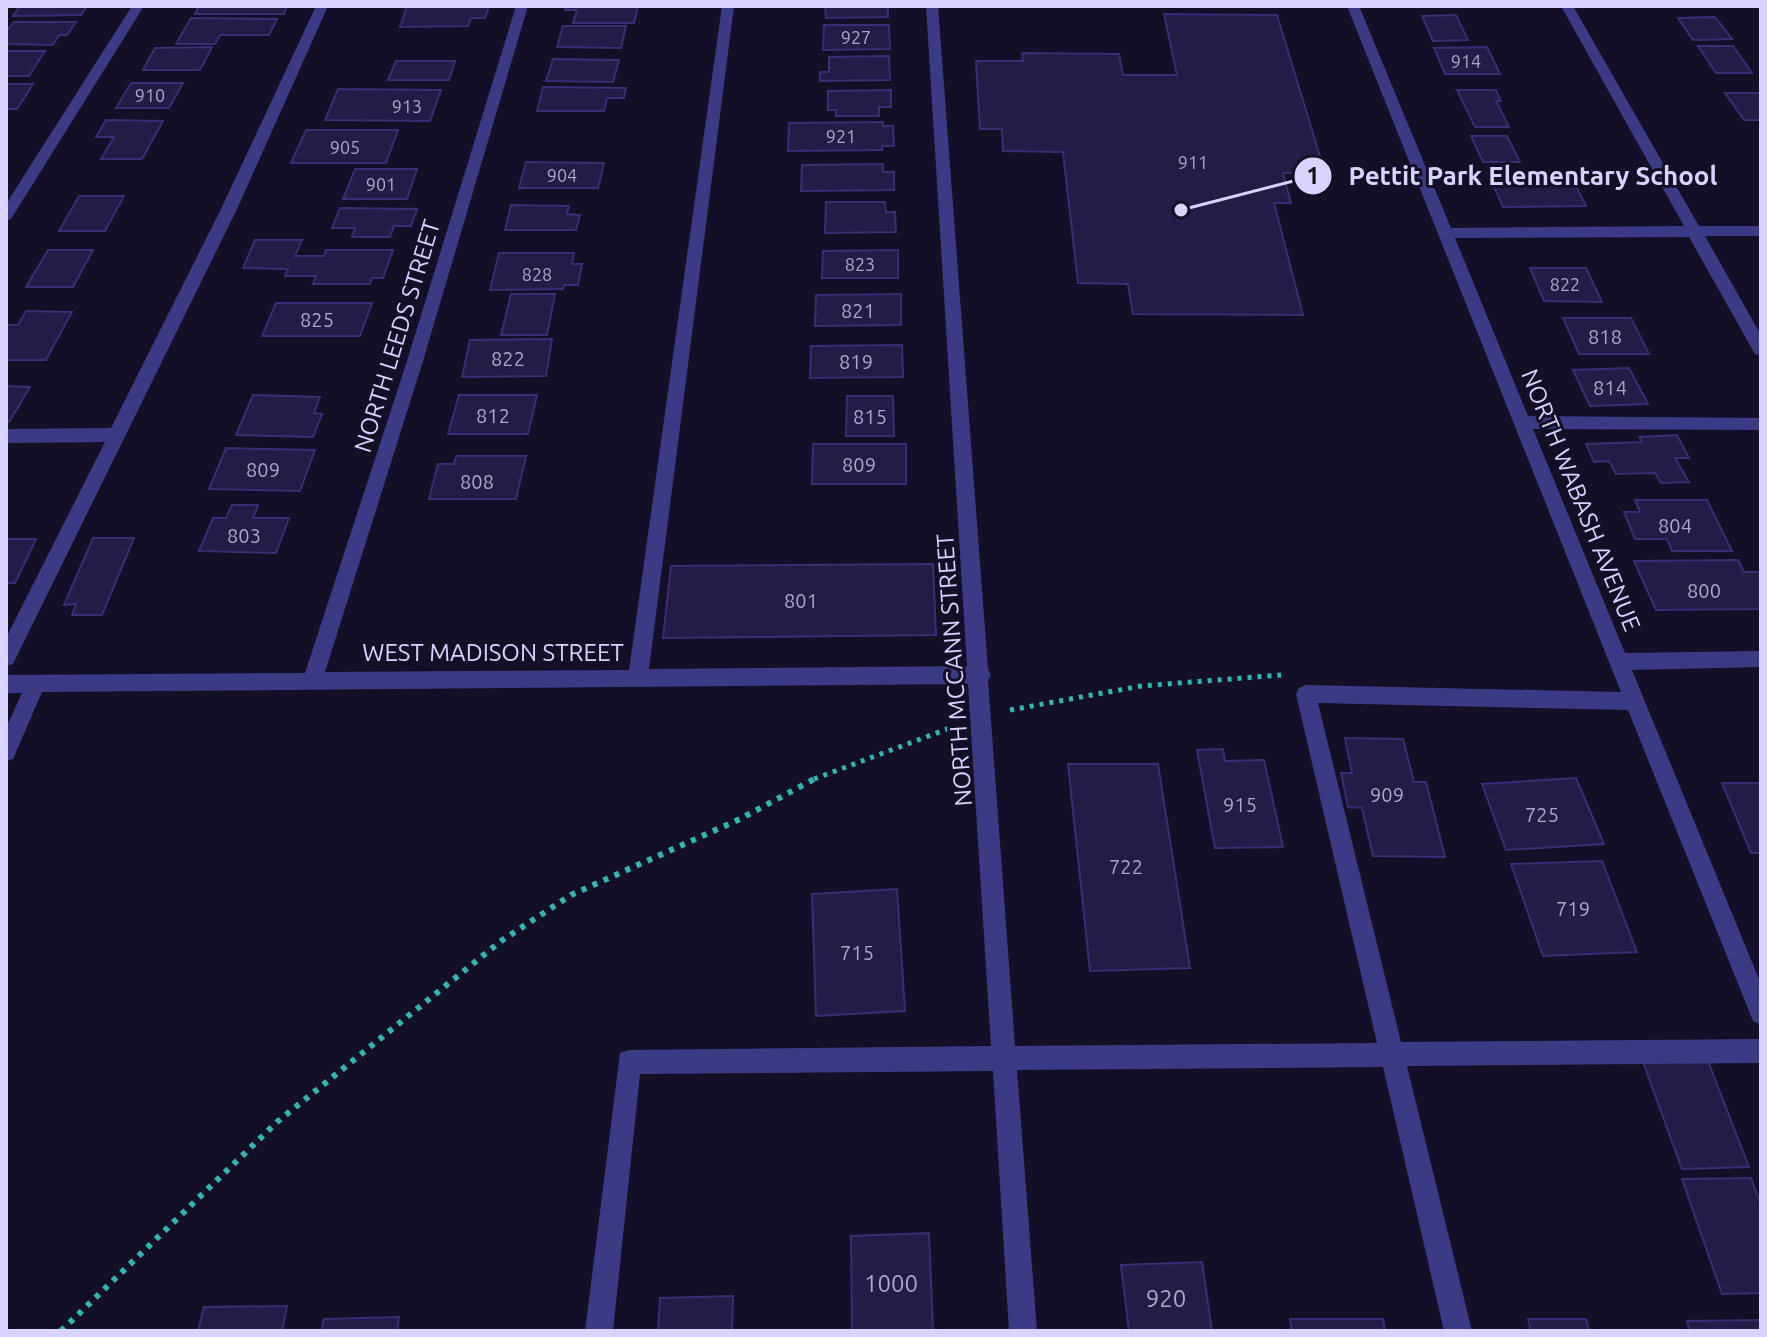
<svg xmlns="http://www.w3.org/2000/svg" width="1767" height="1337" font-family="Ubuntu,sans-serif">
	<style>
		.building { fill: #241b47; stroke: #3b2d73; stroke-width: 2 }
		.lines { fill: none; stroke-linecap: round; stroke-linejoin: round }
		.path-far1 { stroke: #2fb8b0; stroke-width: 5; stroke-dasharray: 4 6; stroke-linecap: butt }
		.path { stroke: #2fb8b0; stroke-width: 6; stroke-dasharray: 5 7; stroke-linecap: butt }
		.minor { fill: #3d3a85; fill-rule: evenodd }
		.labels { text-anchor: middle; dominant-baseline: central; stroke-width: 6; stroke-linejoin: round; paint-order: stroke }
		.far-number-label { font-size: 18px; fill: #aca6d1 }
		.number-label { font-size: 20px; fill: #aca6d1 }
		.street-label { font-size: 24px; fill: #d9d4ff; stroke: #130f26 }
		.near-number-label { font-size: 24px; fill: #aca6d1 }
		.leader { fill: none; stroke: #d9d4ff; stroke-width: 3 }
		.callout-dot { fill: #d9d4ff; stroke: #130f26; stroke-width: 3 }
		.mark-label { font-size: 24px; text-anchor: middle; font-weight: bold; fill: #111 }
		.callout-label { font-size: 26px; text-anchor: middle; font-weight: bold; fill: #d9d4ff; stroke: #130f26; stroke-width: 6; stroke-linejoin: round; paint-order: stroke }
	</style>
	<rect width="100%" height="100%" fill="#130f26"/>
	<g class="building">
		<path d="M 20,6 L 87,6 L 81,15 L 13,16 Z"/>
		<path d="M 199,6 L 287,6 L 284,14 L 195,14 Z"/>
		<path d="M 407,6 L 489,6 L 485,18 L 471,18 L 468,26 L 400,27 Z"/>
		<path d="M 566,6 L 638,6 L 634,23 L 573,23 L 577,10 L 565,10 Z"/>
		<path d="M 825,6 L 888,6 L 888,17 L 826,18 Z"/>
		<path d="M 1164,14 L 1277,15 L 1325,173 L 1283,173 L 1291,203 L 1274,203 L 1303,315 L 1133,314 L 1128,284 L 1078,283 L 1063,152 L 1003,151 L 1002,129 L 980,129 L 976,61 L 1023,61 L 1022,53 L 1119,54 L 1123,75 L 1177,75 Z"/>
		<path d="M 1456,15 L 1468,40 L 1433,41 L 1422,16 Z"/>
		<path d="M 1715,17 L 1732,39 L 1693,40 L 1678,18 Z"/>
		<path d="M 191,18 L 277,19 L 269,35 L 220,35 L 215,44 L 176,44 Z"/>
		<path d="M 14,22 L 76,22 L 67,35 L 59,35 L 53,45 L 6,44 L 6,32 Z"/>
		<path d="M 824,25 L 889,25 L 890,49 L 823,50 Z"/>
		<path d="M 563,26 L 626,26 L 621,48 L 557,47 Z"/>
		<path d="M 1698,46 L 1733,46 L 1752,73 L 1716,73 Z"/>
		<path d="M 212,47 L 200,70 L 143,70 L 155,48 Z"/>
		<path d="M 1487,47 L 1500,74 L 1445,74 L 1434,48 Z"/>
		<path d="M 6,51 L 45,51 L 29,76 L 6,76 Z"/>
		<path d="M 889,56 L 890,80 L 820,81 L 820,72 L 829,72 L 829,57 Z"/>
		<path d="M 553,59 L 619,60 L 613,82 L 546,81 Z"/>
		<path d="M 396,61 L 455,61 L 449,80 L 388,80 Z"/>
		<path d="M 131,83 L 183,83 L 169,108 L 116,108 Z"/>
		<path d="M 6,84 L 33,84 L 17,109 L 6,109 Z"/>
		<path d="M 543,87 L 626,88 L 624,98 L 607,98 L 604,111 L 537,111 Z"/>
		<path d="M 338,89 L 441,90 L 430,121 L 325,120 Z"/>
		<path d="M 891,90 L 891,107 L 879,107 L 879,116 L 836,116 L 836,110 L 828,110 L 828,91 Z"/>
		<path d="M 1457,90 L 1496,90 L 1501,101 L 1496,101 L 1509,127 L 1475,127 Z"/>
		<path d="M 1725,93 L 1761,93 L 1761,120 L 1744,120 Z"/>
		<path d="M 106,120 L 163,121 L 142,159 L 101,159 L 114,137 L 96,137 Z"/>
		<path d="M 883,122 L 883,126 L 893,126 L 894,146 L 882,146 L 882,150 L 788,151 L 789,123 Z"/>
		<path d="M 306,130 L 398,130 L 386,163 L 291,163 Z"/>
		<path d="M 1471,136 L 1507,136 L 1520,162 L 1483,162 Z"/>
		<path d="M 526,162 L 604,163 L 598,188 L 519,188 Z"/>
		<path d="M 883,164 L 883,172 L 894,172 L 894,190 L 801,191 L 802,165 Z"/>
		<path d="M 355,169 L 417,169 L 407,199 L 343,199 Z"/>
		<path d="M 1569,173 L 1586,206 L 1503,207 L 1488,174 Z"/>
		<path d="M 79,196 L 124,196 L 105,231 L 59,231 Z"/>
		<path d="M 826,202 L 885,202 L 886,212 L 895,212 L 896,232 L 825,233 Z"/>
		<path d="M 511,205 L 569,206 L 567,214 L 580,215 L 576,230 L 505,230 Z"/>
		<path d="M 340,208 L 417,209 L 411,226 L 394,226 L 390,237 L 352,237 L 355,228 L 332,228 Z"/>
		<path d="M 255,240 L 302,240 L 295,256 L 324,256 L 326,250 L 393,250 L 383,278 L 372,278 L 370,284 L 313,284 L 316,276 L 285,276 L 288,269 L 243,268 Z"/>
		<path d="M 48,250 L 93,250 L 73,287 L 26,287 Z"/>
		<path d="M 898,250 L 898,278 L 822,278 L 823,251 Z"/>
		<path d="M 499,253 L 574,253 L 572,264 L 582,264 L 578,285 L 564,285 L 563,289 L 490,290 Z"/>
		<path d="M 1530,268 L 1586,268 L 1602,302 L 1544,301 Z"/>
		<path d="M 511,294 L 555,294 L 547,335 L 501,335 Z"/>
		<path d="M 901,294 L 901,325 L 815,326 L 816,295 Z"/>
		<path d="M 276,303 L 372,303 L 360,336 L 262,336 Z"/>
		<path d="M 26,311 L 72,312 L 46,360 L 6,360 L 6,325 L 18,325 Z"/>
		<path d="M 1563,318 L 1631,318 L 1649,354 L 1579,354 Z"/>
		<path d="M 552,339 L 546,376 L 462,377 L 470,340 Z"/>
		<path d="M 902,345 L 903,377 L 810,378 L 811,346 Z"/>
		<path d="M 1629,368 L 1648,404 L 1590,406 L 1573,370 Z"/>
		<path d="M 6,386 L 30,387 L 9,422 L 6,422 Z"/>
		<path d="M 253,395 L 320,397 L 314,413 L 322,414 L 313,437 L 236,435 Z"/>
		<path d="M 459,395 L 537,395 L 528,434 L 448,434 Z"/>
		<path d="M 847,396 L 893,396 L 894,436 L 846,436 Z"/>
		<path d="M 1677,435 L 1689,458 L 1675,458 L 1689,482 L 1661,483 L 1655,473 L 1616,474 L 1609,461 L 1594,462 L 1586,444 L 1642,442 L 1639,437 Z"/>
		<path d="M 813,444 L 906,444 L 906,484 L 812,484 Z"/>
		<path d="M 226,448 L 315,450 L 300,491 L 209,489 Z"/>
		<path d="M 456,456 L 526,456 L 516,499 L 429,499 L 438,464 L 454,464 Z"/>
		<path d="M 1635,500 L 1707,500 L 1732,551 L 1672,551 L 1667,539 L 1635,539 L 1624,512 L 1640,512 Z"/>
		<path d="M 232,505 L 258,505 L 253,518 L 289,518 L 276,553 L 199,551 L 213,518 L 226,518 Z"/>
		<path d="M 93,538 L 134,538 L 102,615 L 72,615 L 76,604 L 64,605 Z"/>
		<path d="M 6,539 L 36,539 L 15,583 L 6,583 Z"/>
		<path d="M 1738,560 L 1744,572 L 1761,572 L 1761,609 L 1656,610 L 1634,561 Z"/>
		<path d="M 933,564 L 936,635 L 663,638 L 671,566 Z"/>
		<path d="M 1345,738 L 1403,739 L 1414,782 L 1426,782 L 1445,857 L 1373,856 L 1362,808 L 1348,807 L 1341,773 L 1352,773 Z"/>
		<path d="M 1223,749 L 1225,761 L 1264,760 L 1283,847 L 1215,848 L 1197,750 Z"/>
		<path d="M 1068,764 L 1158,764 L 1190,968 L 1090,971 Z"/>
		<path d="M 1576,778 L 1604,844 L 1506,850 L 1482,784 Z"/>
		<path d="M 1722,783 L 1761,783 L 1761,853 L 1751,853 Z"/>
		<path d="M 1602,861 L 1637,952 L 1543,956 L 1511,864 Z"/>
		<path d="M 897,889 L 905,1011 L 816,1016 L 812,894 Z"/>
		<path d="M 1708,1061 L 1749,1167 L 1682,1169 L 1643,1062 Z"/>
		<path d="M 1751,1178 L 1761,1205 L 1761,1293 L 1722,1294 L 1682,1179 Z"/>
		<path d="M 929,1233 L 933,1331 L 852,1331 L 851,1236 Z"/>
		<path d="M 1202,1262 L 1212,1331 L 1129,1331 L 1121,1265 Z"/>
		<path d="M 733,1296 L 732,1331 L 658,1331 L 660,1298 Z"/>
		<path d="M 287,1306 L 282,1331 L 198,1331 L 204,1307 Z"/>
		<path d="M 399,1317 L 397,1331 L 321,1331 L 324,1319 Z"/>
		<path d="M 1290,1319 L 1383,1319 L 1385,1331 L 1292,1331 Z"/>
		<path d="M 1528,1319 L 1586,1319 L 1589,1331 L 1531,1331 Z"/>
		<path d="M 1761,1320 L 1761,1331 L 1690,1331 L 1687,1321 Z"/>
	</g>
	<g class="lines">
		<g class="path-far1">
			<path d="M 1010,710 L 1141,686 L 1281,675"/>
			<path d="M 814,779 L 950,728"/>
		</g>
		<path class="path" d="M 61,1331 L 277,1122 L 501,941 L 571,895 L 740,819 L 818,777"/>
		<g class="minor">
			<path d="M 132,6 L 144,6 L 11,219 L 6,221 L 6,204 Z"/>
			<path d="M 316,6 L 328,6 L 238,207 L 13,664 L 6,666 L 6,638 L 105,442 L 6,443 L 6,429 L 111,428 L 222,207 Z"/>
			<path d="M 516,6 L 528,6 L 423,361 L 325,672 L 629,670 L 722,6 L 734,6 L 649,669 L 967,666 L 926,6 L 938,6 L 988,669 L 991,675 L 988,680 L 1015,1046 L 1377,1043 L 1296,694 L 1299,688 L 1306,685 L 1621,692 L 1347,6 L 1359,6 L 1451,228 L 1684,226 L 1561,6 L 1573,6 L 1699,226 L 1761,226 L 1761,236 L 1705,236 L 1761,335 L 1761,356 L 1755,354 L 1689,237 L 1455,238 L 1528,416 L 1761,418 L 1761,430 L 1533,429 L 1625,653 L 1761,651 L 1761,667 L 1632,670 L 1761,984 L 1761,1025 L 1753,1021 L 1628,710 L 1318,703 L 1401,1042 L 1761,1039 L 1761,1063 L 1407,1066 L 1472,1331 L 1444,1331 L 1383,1067 L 1017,1070 L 1037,1331 L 1009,1331 L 993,1071 L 640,1074 L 613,1331 L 585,1331 L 620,1053 L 629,1050 L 991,1046 L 968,684 L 42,692 L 13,759 L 6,761 L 6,728 L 22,693 L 6,693 L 6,675 L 305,673 L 407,361 Z"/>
		</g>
	</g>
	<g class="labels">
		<g class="far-number-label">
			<text x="856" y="37">927</text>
			<text x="1466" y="61">914</text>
			<text x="150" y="95">910</text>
			<text x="407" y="106">913</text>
			<text x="841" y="136">921</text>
			<text x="345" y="147">905</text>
			<text x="1193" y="162">911</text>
			<text x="562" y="175">904</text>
			<text x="381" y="184">901</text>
			<text x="860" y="264">823</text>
			<text x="537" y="274">828</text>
			<text x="1565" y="284">822</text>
		</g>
		<g class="number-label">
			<text x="858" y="310">821</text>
			<text x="317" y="319">825</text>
			<text x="1605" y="336">818</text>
			<text x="508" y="358">822</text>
			<text x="856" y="361">819</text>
			<text x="1610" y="387">814</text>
			<text x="493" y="415">812</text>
			<text x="870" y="416">815</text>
			<text x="859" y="464">809</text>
			<text x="263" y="469">809</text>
			<text x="477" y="481">808</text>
			<text x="1675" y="525">804</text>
			<text x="244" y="535">803</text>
			<text x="1704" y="590">800</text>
			<text x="801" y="600">801</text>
			<text x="1387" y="794">909</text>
			<text x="1240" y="804">915</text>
			<text x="1542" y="814">725</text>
			<text x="1126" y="866">722</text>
			<text x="1573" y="908">719</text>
			<text x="857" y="952">715</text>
		</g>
		<g class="street-label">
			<text transform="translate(397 336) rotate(-73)">NORTH LEEDS STREET</text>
			<text transform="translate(1581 500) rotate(68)">NORTH WABASH AVENUE</text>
			<text x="493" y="652">WEST MADISON STREET</text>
			<text transform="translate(954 670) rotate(-94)">NORTH MCCANN STREET</text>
		</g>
		<g class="near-number-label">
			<text x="891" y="1283">1000</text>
			<text x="1166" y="1298">920</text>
		</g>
	</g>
	<path class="leader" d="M1181 210L1313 176"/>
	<g class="callout-dot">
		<circle cx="1181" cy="210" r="8"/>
		<circle cx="1313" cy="176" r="20"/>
	</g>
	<g class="mark-label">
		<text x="1313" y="184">1</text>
	</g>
	<g class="callout-label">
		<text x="1533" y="185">Pettit Park Elementary School</text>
	</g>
	<rect width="1767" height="1337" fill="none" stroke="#d9d4ff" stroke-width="16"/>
</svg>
